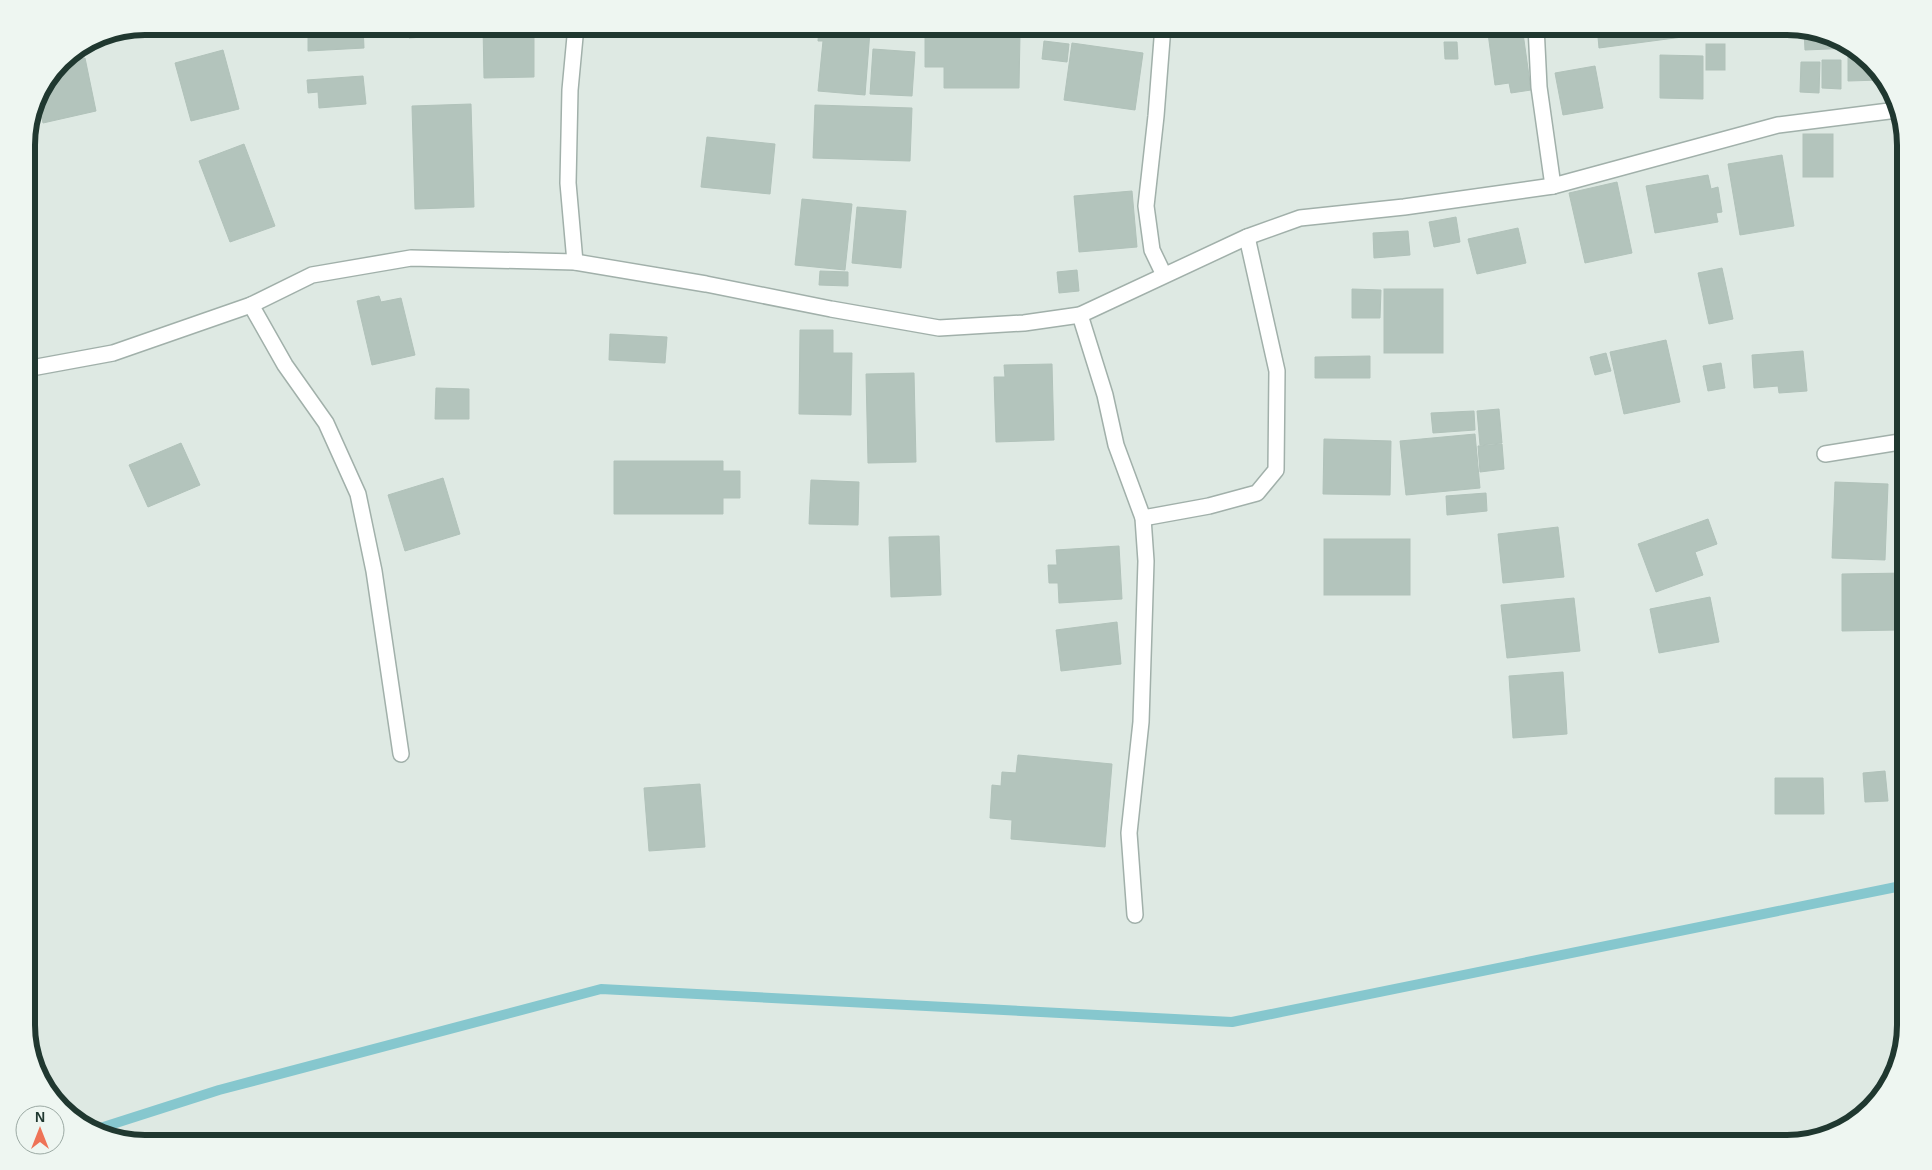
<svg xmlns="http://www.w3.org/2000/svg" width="1932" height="1170" font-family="Helvetica,sans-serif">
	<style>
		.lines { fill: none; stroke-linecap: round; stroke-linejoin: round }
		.stream { stroke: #86c7ce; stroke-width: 10 }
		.building { fill: #b3c4bc; stroke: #b1c2ba }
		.minor-casing { stroke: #a1b0aa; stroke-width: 18 }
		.minor { stroke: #fff; stroke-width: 15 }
		.rim { fill: none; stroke: #203830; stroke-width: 6 }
	</style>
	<rect width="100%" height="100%" fill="#dee9e3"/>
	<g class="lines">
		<path class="stream" d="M 94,1130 L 219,1090 L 601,989 L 1232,1022 L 1906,885"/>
	</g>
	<g class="building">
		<path d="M 308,26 L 363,26 L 364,48 L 308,51 Z"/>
		<path d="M 408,26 L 465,26 L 466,34 L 409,38 Z"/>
		<path d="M 483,26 L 534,26 L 534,77 L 484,78 Z"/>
		<path d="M 819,26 L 856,26 L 856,29 L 870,31 L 865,95 L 818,91 L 823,41 L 818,41 Z"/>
		<path d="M 887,26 L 918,26 L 918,31 L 887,29 Z"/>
		<path d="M 1487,26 L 1522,26 L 1531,90 L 1511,93 L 1509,83 L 1495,85 Z"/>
		<path d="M 1597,26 L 1689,26 L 1690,36 L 1599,48 Z"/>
		<path d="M 945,28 L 1007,29 L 1007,34 L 1020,34 L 1019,88 L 944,88 L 944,67 L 925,67 L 925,35 L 945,35 Z"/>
		<path d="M 1804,31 L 1847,42 L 1852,48 L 1805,50 Z"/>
		<path d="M 1044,41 L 1069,44 L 1067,62 L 1042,59 Z"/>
		<path d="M 1444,42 L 1457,42 L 1458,59 L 1445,59 Z"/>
		<path d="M 1072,43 L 1143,53 L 1135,110 L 1064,100 Z"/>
		<rect x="1706" y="44" width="19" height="26"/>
		<path d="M 873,49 L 915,52 L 912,96 L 870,94 Z"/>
		<path d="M 223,50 L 239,109 L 191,121 L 175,63 Z"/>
		<path d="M 1848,50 L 1854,50 L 1880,75 L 1880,80 L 1848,81 Z"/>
		<path d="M 1660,55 L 1703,56 L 1703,99 L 1660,98 Z"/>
		<path d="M 85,58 L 96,111 L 43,123 L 37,97 L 60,63 Z"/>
		<path d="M 1822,60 L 1841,60 L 1841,89 L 1822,88 Z"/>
		<path d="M 1801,62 L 1820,62 L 1819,93 L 1800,92 Z"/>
		<path d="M 1595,66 L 1603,108 L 1563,115 L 1555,73 Z"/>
		<path d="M 363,76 L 366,104 L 319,108 L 318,92 L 308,93 L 307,80 Z"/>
		<path d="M 471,104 L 474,207 L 415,209 L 412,106 Z"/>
		<path d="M 815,105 L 912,108 L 910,161 L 813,158 Z"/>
		<rect x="1803" y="134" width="30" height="43"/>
		<path d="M 707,137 L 775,144 L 770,194 L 701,187 Z"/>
		<path d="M 244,144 L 275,226 L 230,242 L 199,161 Z"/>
		<path d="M 1782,155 L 1794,226 L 1740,235 L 1728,164 Z"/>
		<path d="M 1708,175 L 1711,189 L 1718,187 L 1722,212 L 1716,213 L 1718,222 L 1655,233 L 1646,186 Z"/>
		<path d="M 1617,182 L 1632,253 L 1585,263 L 1569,193 Z"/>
		<path d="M 1132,191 L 1137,247 L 1079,252 L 1074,196 Z"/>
		<path d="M 802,199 L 852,204 L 845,270 L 795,265 Z"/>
		<path d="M 857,207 L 906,211 L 901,268 L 852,263 Z"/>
		<path d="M 1456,217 L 1460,242 L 1434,247 L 1429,222 Z"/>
		<path d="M 1518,228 L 1526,263 L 1477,274 L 1468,239 Z"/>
		<path d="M 1408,231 L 1410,255 L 1374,258 L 1373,233 Z"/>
		<path d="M 1722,268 L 1733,319 L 1709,324 L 1698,273 Z"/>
		<path d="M 1077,270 L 1079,291 L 1059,293 L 1057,272 Z"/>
		<path d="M 820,271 L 848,272 L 848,286 L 819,285 Z"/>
		<path d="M 1352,289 L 1381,290 L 1380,318 L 1352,318 Z"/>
		<rect x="1384" y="289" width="59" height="64"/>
		<path d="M 379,296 L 381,302 L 401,298 L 415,355 L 372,365 L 357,301 Z"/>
		<path d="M 800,330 L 833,330 L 833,353 L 852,353 L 851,415 L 799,414 Z"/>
		<path d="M 610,334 L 667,337 L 665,363 L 609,360 Z"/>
		<path d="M 1666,340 L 1680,402 L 1624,414 L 1610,352 Z"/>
		<path d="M 1803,351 L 1807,391 L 1779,393 L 1778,386 L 1754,388 L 1752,355 Z"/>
		<path d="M 1606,353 L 1611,371 L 1595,375 L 1590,357 Z"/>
		<path d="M 1370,356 L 1370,378 L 1315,378 L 1315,357 Z"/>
		<path d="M 1721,363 L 1725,388 L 1708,391 L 1703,366 Z"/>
		<path d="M 1052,364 L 1054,440 L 996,442 L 994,377 L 1005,377 L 1004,365 Z"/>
		<path d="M 914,373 L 916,462 L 868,463 L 866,374 Z"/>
		<path d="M 436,388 L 469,389 L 469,419 L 435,419 Z"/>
		<path d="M 1499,409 L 1502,443 L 1480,445 L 1477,411 Z"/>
		<path d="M 1474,411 L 1475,430 L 1433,433 L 1431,413 Z"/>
		<path d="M 1475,434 L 1480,488 L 1406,495 L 1400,441 Z"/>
		<path d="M 1324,439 L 1391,441 L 1390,495 L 1323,494 Z"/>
		<path d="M 181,443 L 200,485 L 148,507 L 129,465 Z"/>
		<path d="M 1502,444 L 1504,469 L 1480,472 L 1478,446 Z"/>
		<path d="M 614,461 L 723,461 L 723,471 L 740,471 L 740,498 L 723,498 L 723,514 L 614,514 Z"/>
		<path d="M 443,478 L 460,534 L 405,551 L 388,495 Z"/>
		<path d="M 811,480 L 859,482 L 858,525 L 809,524 Z"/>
		<path d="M 1835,482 L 1888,484 L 1885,560 L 1832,558 Z"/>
		<path d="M 1486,493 L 1487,511 L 1447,515 L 1446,496 Z"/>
		<path d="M 1708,519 L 1717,544 L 1695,552 L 1703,575 L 1656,592 L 1638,544 Z"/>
		<path d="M 1558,527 L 1564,577 L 1503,583 L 1498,534 Z"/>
		<path d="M 939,536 L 941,595 L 891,597 L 889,537 Z"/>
		<rect x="1324" y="539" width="86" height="56"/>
		<path d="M 1119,546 L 1122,599 L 1059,603 L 1058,583 L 1049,583 L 1048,565 L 1057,565 L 1056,550 Z"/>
		<path d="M 1906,573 L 1906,611 L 1898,611 L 1898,630 L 1842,631 L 1842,574 Z"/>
		<path d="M 1710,597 L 1719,642 L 1659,653 L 1650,609 Z"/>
		<path d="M 1574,598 L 1580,651 L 1507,658 L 1501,605 Z"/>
		<path d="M 1117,622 L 1121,664 L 1061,671 L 1056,630 Z"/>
		<path d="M 1563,672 L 1567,734 L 1513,738 L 1509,676 Z"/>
		<path d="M 1018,755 L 1112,764 L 1105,847 L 1011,839 L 1012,820 L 990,818 L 992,785 L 1001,786 L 1002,772 L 1016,773 Z"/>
		<path d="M 1885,771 L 1888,801 L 1865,802 L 1863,773 Z"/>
		<path d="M 1775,778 L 1823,778 L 1824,814 L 1775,814 Z"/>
		<path d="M 700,784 L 705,847 L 649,851 L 644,788 Z"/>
	</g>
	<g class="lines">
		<defs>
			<g id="minor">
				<path d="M 1163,26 L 1156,116 L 1146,206 L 1152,250 L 1164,275"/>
				<path d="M 1536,26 L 1539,87 L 1553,186"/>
				<path d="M 575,262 L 568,183 L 570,90 L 576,26"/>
				<path d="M 251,305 L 285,365 L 326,423 L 358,494 L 374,571 L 401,754"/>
				<path d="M 1080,315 L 1105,395 L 1116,445 L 1143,518 L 1146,561 L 1141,722 L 1129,833 L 1135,915"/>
				<path d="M 26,369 L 113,353 L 251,305 L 312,275 L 411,258 L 575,262 L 706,284 L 831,309 L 939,328 L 1024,323 L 1080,315 L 1247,237 L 1300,218 L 1404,207 L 1553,186 L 1778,125 L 1897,110"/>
				<path d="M 1825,454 L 1906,441"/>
				<path d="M 1143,518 L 1209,506 L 1257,493 L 1276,470 L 1277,371 L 1247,237"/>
			</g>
		</defs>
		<use href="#minor" class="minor-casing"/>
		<use href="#minor" class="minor"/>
	</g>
	<path d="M0 0H1932V1170H0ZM145 35H1787A110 110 0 0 1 1897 145V1025A110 110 0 0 1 1787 1135H145A110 110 0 0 1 35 1025V145A110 110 0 0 1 145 35Z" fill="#eef6f1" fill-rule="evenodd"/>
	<path class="rim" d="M145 35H1787A110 110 0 0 1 1897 145V1025A110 110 0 0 1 1787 1135H145A110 110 0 0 1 35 1025V145A110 110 0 0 1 145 35Z"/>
	<g transform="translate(40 1130)"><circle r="24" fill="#eef6f1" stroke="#9caaa4"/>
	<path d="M0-4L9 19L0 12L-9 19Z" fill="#ee7357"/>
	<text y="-8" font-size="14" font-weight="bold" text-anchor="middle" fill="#203830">N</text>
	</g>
</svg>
